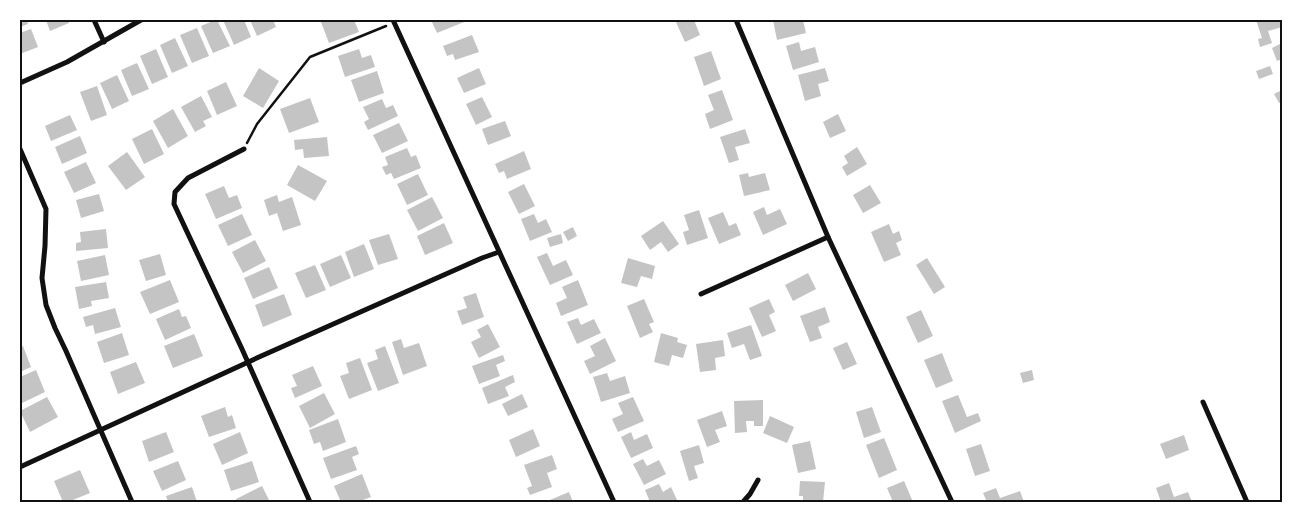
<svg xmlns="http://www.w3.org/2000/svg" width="1302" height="522" font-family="'DM Sans',sans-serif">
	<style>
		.building { fill: #c4c4c4 }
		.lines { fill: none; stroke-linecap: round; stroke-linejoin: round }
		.path { stroke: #111; stroke-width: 2.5 }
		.minor { stroke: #111; stroke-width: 5 }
		.neatline { fill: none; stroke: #111; stroke-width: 2 }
	</style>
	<rect width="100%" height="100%" fill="#fff"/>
	<g class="building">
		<path d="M 20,20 L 27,20 L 28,24 L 20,27 Z"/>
		<path d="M 46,20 L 68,20 L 69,23 L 50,31 Z"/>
		<path d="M 215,20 L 217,20 L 230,46 L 213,53 L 201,26 Z"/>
		<path d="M 223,20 L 244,20 L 251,37 L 234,45 Z"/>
		<path d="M 250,20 L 273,20 L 276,27 L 257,36 Z"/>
		<path d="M 326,20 L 354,20 L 359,32 L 329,43 L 321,22 Z"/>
		<path d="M 431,20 L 469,20 L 437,33 Z"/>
		<path d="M 675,20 L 694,20 L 700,35 L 685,42 Z"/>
		<path d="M 773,20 L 803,20 L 806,33 L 777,40 Z"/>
		<path d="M 1256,20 L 1282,20 L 1282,27 L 1268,31 L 1272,43 L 1260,47 L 1258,39 L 1262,38 Z"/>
		<path d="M 197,28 L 209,56 L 192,63 L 180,35 Z"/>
		<path d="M 31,29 L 38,47 L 20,54 L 20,33 Z"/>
		<path d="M 472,35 L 479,52 L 455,60 L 453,54 L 447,56 L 443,46 Z"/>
		<path d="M 175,38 L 188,66 L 172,73 L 160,45 Z"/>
		<path d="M 799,42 L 801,51 L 815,47 L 819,62 L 793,70 L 786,46 Z"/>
		<path d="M 1282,43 L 1282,59 L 1277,61 L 1272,48 Z"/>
		<path d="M 156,49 L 168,77 L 152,84 L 140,56 Z"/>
		<path d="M 359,49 L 362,58 L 371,55 L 375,67 L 345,77 L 338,56 Z"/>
		<path d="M 711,51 L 721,79 L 704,86 L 694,57 Z"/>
		<path d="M 137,63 L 149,89 L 132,96 L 121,70 Z"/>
		<path d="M 1270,66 L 1273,74 L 1259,79 L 1256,71 Z"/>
		<path d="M 259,68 L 279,81 L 263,108 L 243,96 Z"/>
		<path d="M 479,68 L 486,84 L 464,93 L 457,78 Z"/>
		<path d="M 825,68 L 829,81 L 818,84 L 821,96 L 805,101 L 798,75 Z"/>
		<path d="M 377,71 L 384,93 L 359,102 L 351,80 Z"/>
		<path d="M 117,75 L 129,101 L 112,109 L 100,83 Z"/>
		<path d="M 226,82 L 237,106 L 217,115 L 207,91 Z"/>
		<path d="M 97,86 L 107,115 L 91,121 L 80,92 Z"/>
		<path d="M 722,90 L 733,120 L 710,129 L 705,114 L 714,110 L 708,95 Z"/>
		<path d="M 1282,90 L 1282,102 L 1279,103 L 1274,94 Z"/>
		<path d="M 201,96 L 212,117 L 203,121 L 206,126 L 195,132 L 181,107 Z"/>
		<path d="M 482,97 L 492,117 L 476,125 L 466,104 Z"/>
		<path d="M 310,98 L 319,122 L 289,133 L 280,109 Z"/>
		<path d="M 382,99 L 386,108 L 393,105 L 398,116 L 368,130 L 364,122 L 369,119 L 363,107 Z"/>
		<path d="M 173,109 L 188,136 L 168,148 L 153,121 Z"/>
		<path d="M 838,114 L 846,131 L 830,138 L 823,122 Z"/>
		<path d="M 70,115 L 77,130 L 51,141 L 45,126 Z"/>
		<path d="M 505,121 L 511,136 L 488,145 L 482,129 Z"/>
		<path d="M 399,123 L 408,141 L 382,153 L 373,135 Z"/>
		<path d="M 152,129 L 164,154 L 144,164 L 132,139 Z"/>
		<path d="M 745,129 L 750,143 L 735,147 L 739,160 L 729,163 L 720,137 Z"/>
		<path d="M 80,136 L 87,153 L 62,164 L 55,147 Z"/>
		<path d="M 327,137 L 329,156 L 304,158 L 303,149 L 295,150 L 294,140 Z"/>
		<path d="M 857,147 L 867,164 L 847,176 L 842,167 L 848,163 L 844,156 Z"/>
		<path d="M 407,148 L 411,157 L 416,155 L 421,168 L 394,179 L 391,173 L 386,175 L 382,167 L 388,165 L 385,157 Z"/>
		<path d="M 524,151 L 531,169 L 507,179 L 504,171 L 499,173 L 495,164 Z"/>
		<path d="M 127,152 L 145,177 L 126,190 L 108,166 Z"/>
		<path d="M 86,162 L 96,183 L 74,193 L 64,172 Z"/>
		<path d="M 298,165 L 327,181 L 315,201 L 287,185 Z"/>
		<path d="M 748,173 L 749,177 L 765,173 L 770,190 L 744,196 L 739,175 Z"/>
		<path d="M 418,174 L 428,195 L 407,205 L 397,184 Z"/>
		<path d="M 524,184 L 535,206 L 519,214 L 508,192 Z"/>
		<path d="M 870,185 L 881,203 L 863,213 L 853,195 Z"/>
		<path d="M 224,186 L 229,198 L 237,195 L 242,208 L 216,219 L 205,194 Z"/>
		<path d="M 99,194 L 104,211 L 81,218 L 76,200 Z"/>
		<path d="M 277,195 L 279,202 L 292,197 L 301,225 L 283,231 L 277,213 L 269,216 L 264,200 Z"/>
		<path d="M 432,197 L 443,218 L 418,231 L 407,210 Z"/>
		<path d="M 764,207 L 767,215 L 780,209 L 787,224 L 763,235 L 753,212 Z"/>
		<path d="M 699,210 L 708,238 L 687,245 L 683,232 L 689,230 L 684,215 Z"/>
		<path d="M 723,212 L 729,226 L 736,223 L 741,235 L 719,244 L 708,218 Z"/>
		<path d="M 242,214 L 252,235 L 228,246 L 218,225 Z"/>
		<path d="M 534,214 L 538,223 L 546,219 L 552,232 L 530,241 L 521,219 Z"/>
		<path d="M 663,221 L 679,244 L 668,252 L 661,242 L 650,250 L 641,236 Z"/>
		<path d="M 444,223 L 453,243 L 425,255 L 417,236 Z"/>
		<path d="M 889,224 L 893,234 L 899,231 L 902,240 L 896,243 L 901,255 L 884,262 L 871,232 Z"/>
		<path d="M 573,227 L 577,236 L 568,241 L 563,232 Z"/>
		<path d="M 106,229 L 108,248 L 76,251 L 76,243 L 81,242 L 80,232 Z"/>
		<path d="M 389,234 L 398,259 L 378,265 L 369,240 Z"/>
		<path d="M 561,234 L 563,243 L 550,247 L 547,238 Z"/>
		<path d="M 255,240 L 266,261 L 243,273 L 232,252 Z"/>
		<path d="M 364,244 L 374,269 L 354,277 L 345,252 Z"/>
		<path d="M 547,253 L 553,266 L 566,260 L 573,275 L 550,285 L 537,257 Z"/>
		<path d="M 160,254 L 166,275 L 146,281 L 139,260 Z"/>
		<path d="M 105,255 L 109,275 L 81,281 L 77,261 Z"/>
		<path d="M 341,255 L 351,278 L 330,287 L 320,264 Z"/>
		<path d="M 628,258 L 655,266 L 652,279 L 641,276 L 637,287 L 621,283 Z"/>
		<path d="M 927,258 L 945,287 L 934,294 L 916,265 Z"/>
		<path d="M 315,265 L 326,290 L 306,298 L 295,273 Z"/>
		<path d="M 269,267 L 278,288 L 253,299 L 244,278 Z"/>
		<path d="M 808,273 L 816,289 L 793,301 L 785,285 Z"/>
		<path d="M 170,280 L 179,302 L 150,314 L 140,292 Z"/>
		<path d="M 578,280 L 588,305 L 561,316 L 556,303 L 567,298 L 562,287 Z"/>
		<path d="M 106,282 L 109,298 L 91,301 L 92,306 L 79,309 L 75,287 Z"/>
		<path d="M 476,293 L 484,317 L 462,325 L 457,311 L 467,308 L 463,297 Z"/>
		<path d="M 284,294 L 292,315 L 263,327 L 255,305 Z"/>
		<path d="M 644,299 L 654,322 L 649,324 L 653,332 L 640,338 L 627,306 Z"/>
		<path d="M 769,299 L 775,312 L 769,315 L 776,331 L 762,337 L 749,308 Z"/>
		<path d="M 825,307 L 830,322 L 818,327 L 822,338 L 810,342 L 800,316 Z"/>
		<path d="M 115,308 L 121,327 L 95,334 L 93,325 L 86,327 L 83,317 Z"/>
		<path d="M 179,309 L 182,317 L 186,316 L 191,328 L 165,340 L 156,319 Z"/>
		<path d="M 921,310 L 933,336 L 918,343 L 906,317 Z"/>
		<path d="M 578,318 L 581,325 L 594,319 L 601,333 L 577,344 L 567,322 Z"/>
		<path d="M 488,324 L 500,347 L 479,358 L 471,342 L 481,337 L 477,330 Z"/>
		<path d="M 751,325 L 762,356 L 750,360 L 744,344 L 732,348 L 727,333 Z"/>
		<path d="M 122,333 L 129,355 L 104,363 L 97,342 Z"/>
		<path d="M 661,333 L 678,338 L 677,342 L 687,345 L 683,358 L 672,355 L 669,366 L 654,362 Z"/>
		<path d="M 194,334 L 203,356 L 173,368 L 164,346 Z"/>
		<path d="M 605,338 L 616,361 L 590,374 L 584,361 L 595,356 L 590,346 Z"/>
		<path d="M 401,339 L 404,348 L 419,343 L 427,366 L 403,375 L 392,342 Z"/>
		<path d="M 723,340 L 725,356 L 715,358 L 716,370 L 700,372 L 696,344 Z"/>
		<path d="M 847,342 L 857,364 L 843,370 L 833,348 Z"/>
		<path d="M 23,346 L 31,367 L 20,372 L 20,347 Z"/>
		<path d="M 385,346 L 399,383 L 378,391 L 367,363 L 378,359 L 375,350 Z"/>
		<path d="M 942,353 L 953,381 L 936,388 L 924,360 Z"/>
		<path d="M 503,355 L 505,361 L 496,365 L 500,376 L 479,384 L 472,366 Z"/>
		<path d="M 360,358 L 372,390 L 349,399 L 340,376 L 349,373 L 346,363 Z"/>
		<path d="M 136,362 L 145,383 L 118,394 L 110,372 Z"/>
		<path d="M 313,366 L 322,386 L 295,398 L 291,388 L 297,386 L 292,375 Z"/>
		<path d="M 36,370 L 45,392 L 20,404 L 20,377 Z"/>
		<path d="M 1032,370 L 1034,380 L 1023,383 L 1020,373 Z"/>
		<path d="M 607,373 L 610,381 L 625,376 L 630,393 L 601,402 L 593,377 Z"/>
		<path d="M 513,375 L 515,382 L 505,387 L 509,396 L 488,404 L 482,388 Z"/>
		<path d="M 324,393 L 335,414 L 310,428 L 299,406 Z"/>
		<path d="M 522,394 L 528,407 L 508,416 L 502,404 Z"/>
		<path d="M 958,395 L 967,417 L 978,413 L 981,421 L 955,433 L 942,401 Z"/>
		<path d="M 47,397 L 58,417 L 30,432 L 20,411 Z"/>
		<path d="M 633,397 L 644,421 L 618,432 L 612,419 L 623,414 L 618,403 Z"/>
		<path d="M 763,400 L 763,426 L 754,426 L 754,421 L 746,421 L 747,432 L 735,433 L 734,401 Z"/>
		<path d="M 225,407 L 228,417 L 232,415 L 236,428 L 209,437 L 201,416 Z"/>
		<path d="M 872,407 L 881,432 L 864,438 L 856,412 Z"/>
		<path d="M 722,411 L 727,426 L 715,430 L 720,442 L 707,447 L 697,420 Z"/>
		<path d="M 770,416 L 794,427 L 787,443 L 763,433 Z"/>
		<path d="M 338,419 L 346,442 L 323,451 L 320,442 L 314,444 L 309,430 Z"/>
		<path d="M 533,429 L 540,446 L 516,457 L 509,440 Z"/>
		<path d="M 166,432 L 174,452 L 149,462 L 142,441 Z"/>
		<path d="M 240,432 L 248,453 L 222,465 L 213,444 Z"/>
		<path d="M 631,432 L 634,440 L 647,434 L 653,448 L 631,458 L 621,437 Z"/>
		<path d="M 1184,435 L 1189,450 L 1166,459 L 1160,444 Z"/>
		<path d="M 884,438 L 897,470 L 879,478 L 866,445 Z"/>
		<path d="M 810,441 L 816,469 L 798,473 L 792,445 Z"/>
		<path d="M 981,444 L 990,471 L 975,476 L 966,449 Z"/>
		<path d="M 699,445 L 704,463 L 694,466 L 698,478 L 689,481 L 680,451 Z"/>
		<path d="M 356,446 L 359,454 L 352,457 L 357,470 L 331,479 L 323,458 Z"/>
		<path d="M 552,455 L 557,469 L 547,473 L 552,487 L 530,495 L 527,488 L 532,486 L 524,465 Z"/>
		<path d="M 643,459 L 647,466 L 659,460 L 666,474 L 644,485 L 633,464 Z"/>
		<path d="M 178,461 L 186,480 L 162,491 L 153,471 Z"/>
		<path d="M 252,461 L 259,482 L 231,491 L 224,470 Z"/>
		<path d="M 80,470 L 90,493 L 68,502 L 63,502 L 54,481 Z"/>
		<path d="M 362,474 L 371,497 L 358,502 L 341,502 L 334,486 Z"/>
		<path d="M 800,481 L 825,482 L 823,502 L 803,502 L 803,496 L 799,496 Z"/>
		<path d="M 904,481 L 913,502 L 893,502 L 887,488 Z"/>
		<path d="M 1169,483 L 1174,497 L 1188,492 L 1192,502 L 1161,502 L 1156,488 Z"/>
		<path d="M 659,484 L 663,492 L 671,487 L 678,502 L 650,502 L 645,490 Z"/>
		<path d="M 262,486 L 270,502 L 237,502 L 236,499 Z"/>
		<path d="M 192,487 L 197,502 L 168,502 L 166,496 Z"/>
		<path d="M 996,488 L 1000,498 L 1020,491 L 1024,502 L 987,502 L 983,493 Z"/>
		<path d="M 569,492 L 573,502 L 545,502 Z"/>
	</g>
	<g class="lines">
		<path class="path" d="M 247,143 L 257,124 L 310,57 L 386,26"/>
		<g class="minor">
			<path d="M 94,20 L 104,42"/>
			<path d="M 393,20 L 614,502"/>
			<path d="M 736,20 L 828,237 L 952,502"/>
			<path d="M 20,83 L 67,62 L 141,20"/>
			<path d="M 20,149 L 46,209 L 45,246 L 42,278 L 46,305 L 55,328 L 66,351 L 132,502"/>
			<path d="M 244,149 L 188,178 L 175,192 L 174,204 L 242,349 L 310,502"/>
			<path d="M 701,294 L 828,237"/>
			<path d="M 1203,402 L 1247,502"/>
			<path d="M 20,467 L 259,357 L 482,258 L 499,252"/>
			<path d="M 743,502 L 750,494 L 758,480"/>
		</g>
	</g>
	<rect width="1302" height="522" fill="none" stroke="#ffffff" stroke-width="42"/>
	<rect x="21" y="21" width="1260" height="480" class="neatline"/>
</svg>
